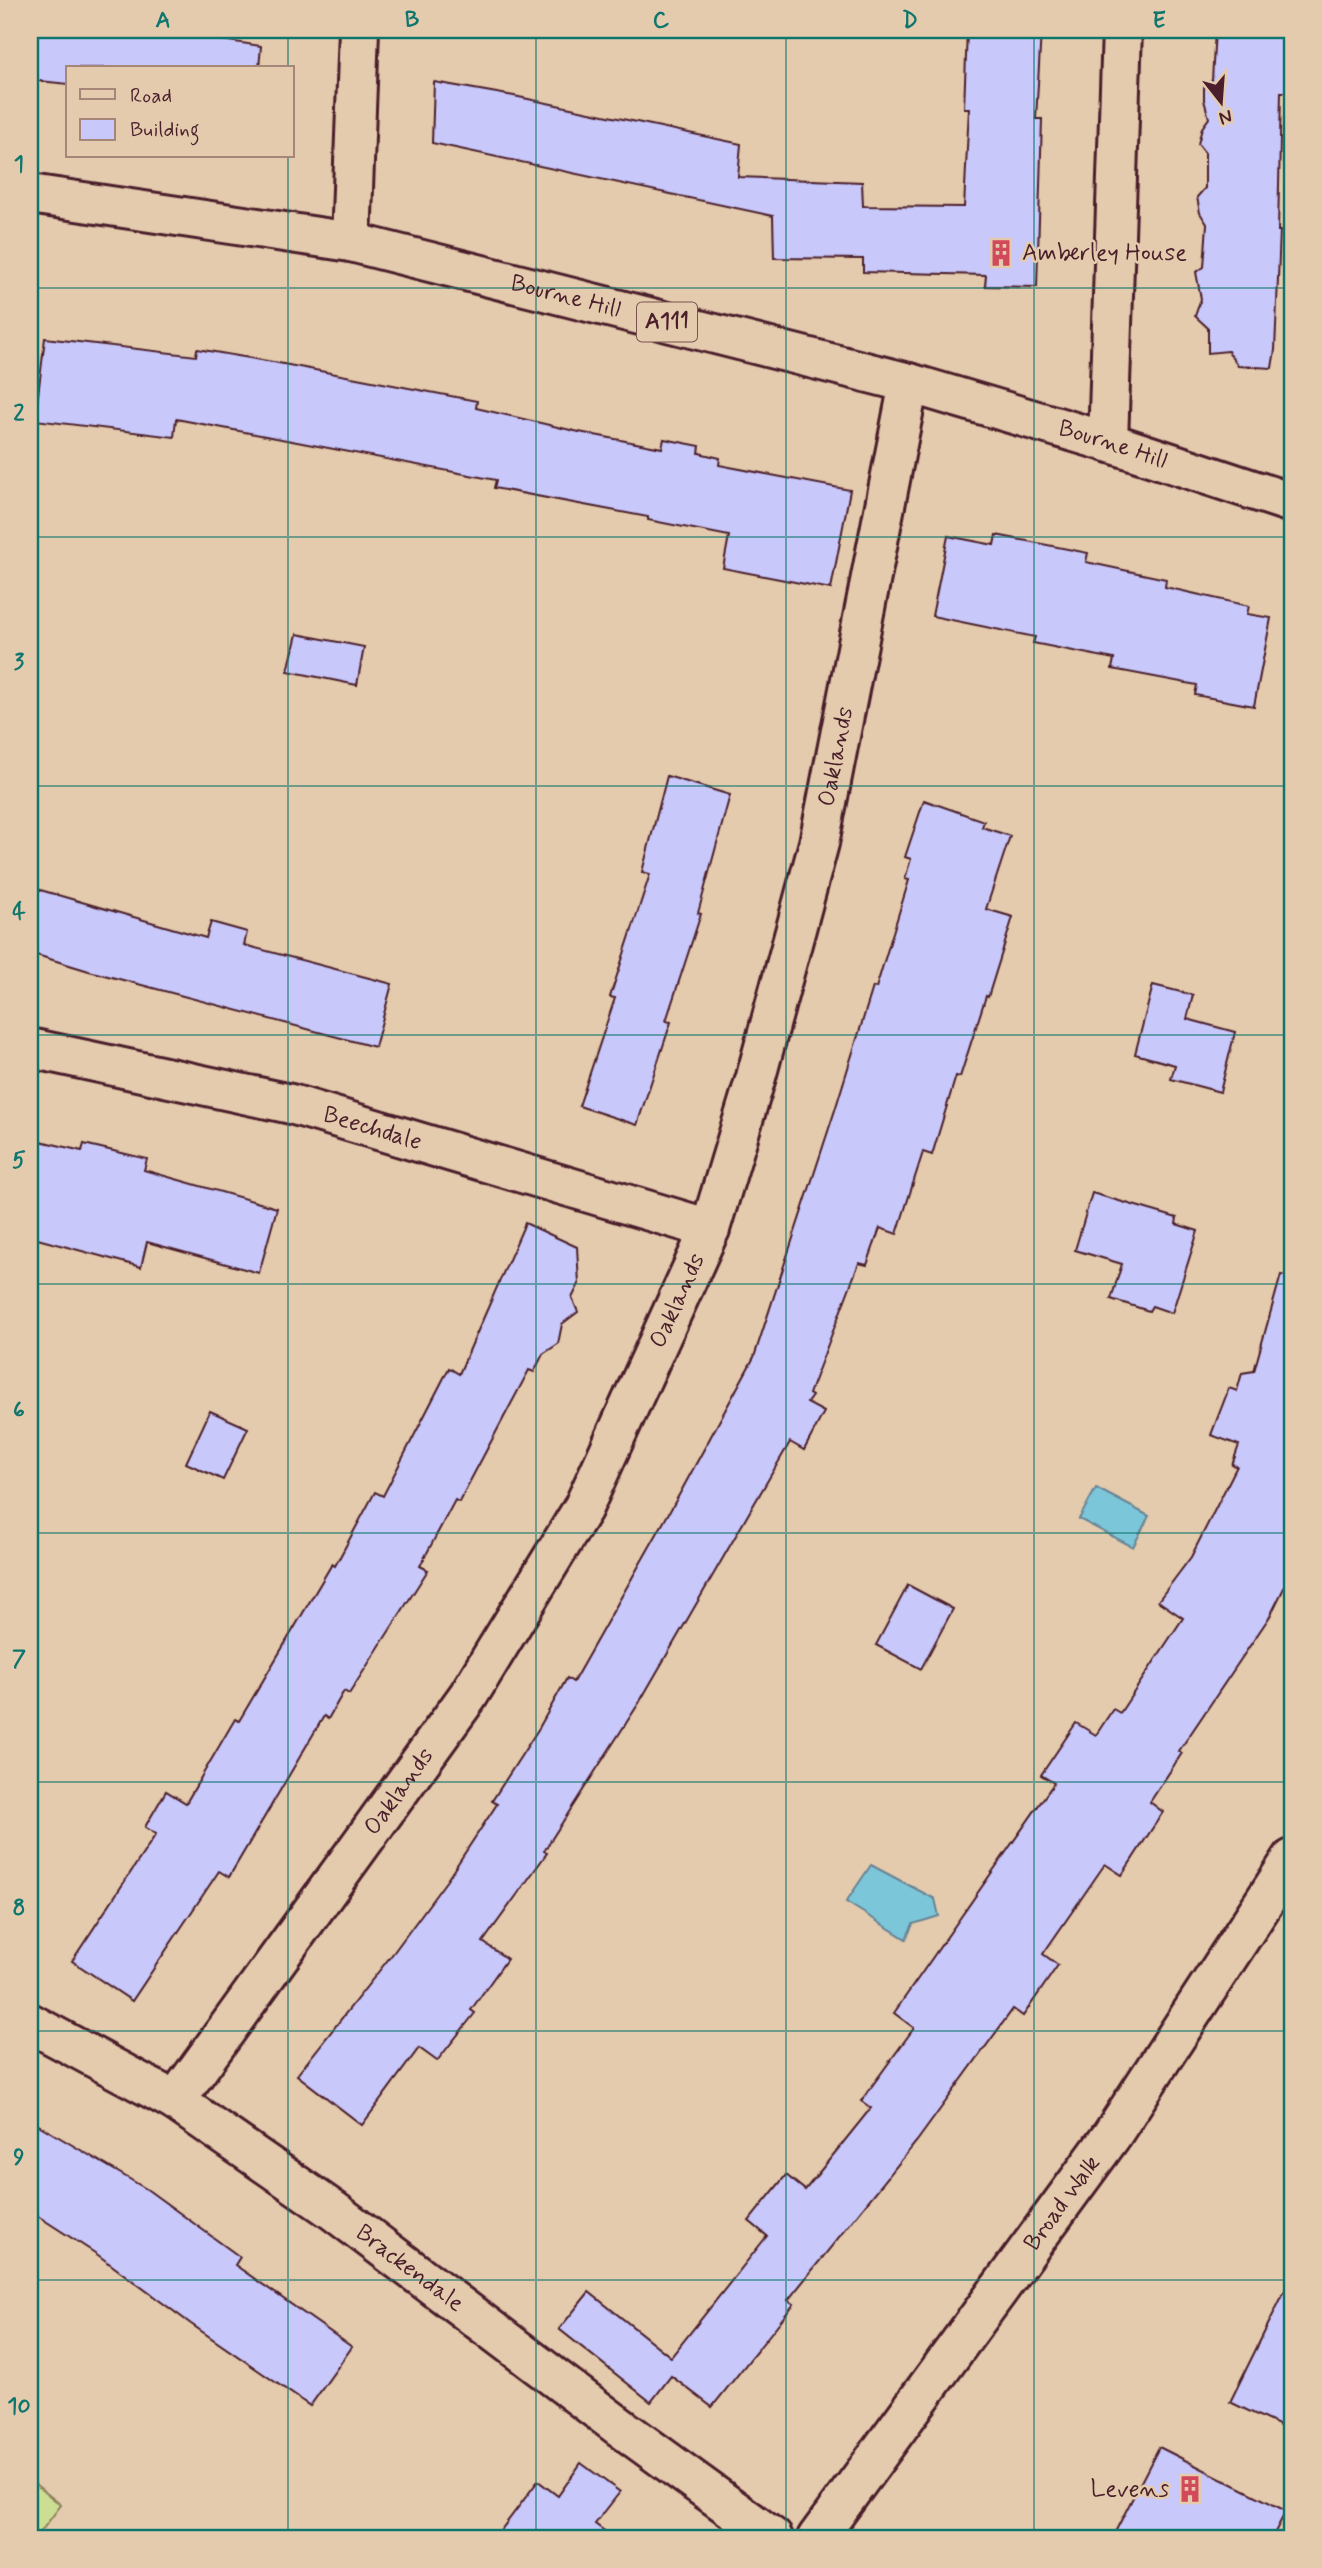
<svg xmlns="http://www.w3.org/2000/svg" width="1322" height="2568" font-family="Mynerve,sans-serif">
	<style>
		.green { fill: #ccde92; stroke: #8b7e5e; stroke-width: 2 }
		.water { fill: #7bc6da; stroke: #678394; stroke-width: 2 }
		.building { fill: #c8c8fa; stroke: #4a1f2b; stroke-width: 2 }
		.lines { fill: none; stroke-linecap: round; stroke-linejoin: round }
		.minor-casing { stroke: #4a1f2b; stroke-width: 44 }
		.major-casing { stroke: #4a1f2b; stroke-width: 44 }
		.minor { stroke: #e4cbad; stroke-width: 38 }
		.major { stroke: #e4cbad; stroke-width: 38 }
		.grid { fill: none; stroke: #0f766e; stroke-width: 2; stroke-opacity: 0.55 }
		.labels { text-anchor: middle; dominant-baseline: central; stroke-width: 5; stroke-linejoin: round; paint-order: stroke }
		.shield { fill: #e4cbad; stroke: #785352; stroke-width: 2 }
		.shield-label { font-size: 23px; font-weight: bold; fill: #4a1f2b }
		.poi-label { font-size: 24px; fill: #4a1f2b; stroke: #e4cbad; text-anchor: start }
		.street-label { font-size: 24px; fill: #4a1f2b; stroke: #e4cbad }
		.neatline { fill: none; stroke: #0f766e; stroke-width: 2.5 }
		.grid-label { font-size: 23px; text-anchor: middle; font-weight: bold; fill: #0f766e }
	</style>
	<rect width="100%" height="100%" fill="#e4cbad"/>
	<filter id="ink" filterUnits="userSpaceOnUse"><feTurbulence type="fractalNoise" baseFrequency=".0143" numOctaves="2"/><feDisplacementMap in="SourceGraphic" scale="14" xChannelSelector="R" yChannelSelector="G"/><feConvolveMatrix kernelMatrix="1 2 1 2 8 2 1 2 1" color-interpolation-filters="sRGB"/></filter>
	<g filter="url(#ink)">
		<path class="green" d="M 30,2480 L 61,2505 L 36,2538 L 30,2538 Z"/>
		<g class="water">
			<path d="M 1096,1488 L 1149,1516 L 1133,1547 L 1079,1519 Z"/>
			<path d="M 871,1865 L 935,1899 L 939,1916 L 913,1924 L 906,1939 L 846,1902 Z"/>
		</g>
		<g class="building">
			<path d="M 30,30 L 158,30 L 261,46 L 259,68 L 68,68 L 68,84 L 30,80 Z"/>
			<path d="M 967,30 L 1041,30 L 1036,119 L 1042,119 L 1037,287 L 985,286 L 986,275 L 863,272 L 863,259 L 774,258 L 773,216 L 432,143 L 434,82 L 514,96 L 741,144 L 738,177 L 862,182 L 863,206 L 964,207 L 969,108 L 964,108 Z"/>
			<path d="M 1215,30 L 1283,30 L 1283,38 L 1292,39 L 1292,92 L 1281,92 L 1278,231 L 1280,231 L 1275,350 L 1272,368 L 1238,366 L 1228,351 L 1208,353 L 1208,328 L 1195,316 L 1201,299 L 1196,272 L 1204,267 L 1207,224 L 1200,213 L 1197,197 L 1205,188 L 1205,153 L 1198,144 L 1202,128 L 1209,118 L 1204,100 L 1204,88 L 1212,80 Z"/>
			<path d="M 45,338 L 196,356 L 197,349 L 273,362 L 477,401 L 476,408 L 579,432 L 662,448 L 664,439 L 700,446 L 699,453 L 720,458 L 719,465 L 850,490 L 831,589 L 723,568 L 729,536 L 648,520 L 648,517 L 494,488 L 496,480 L 176,419 L 174,437 L 35,420 Z"/>
			<path d="M 996,535 L 1088,553 L 1086,562 L 1166,579 L 1165,587 L 1249,606 L 1247,614 L 1271,618 L 1254,706 L 1195,695 L 1197,685 L 1112,669 L 1114,659 L 1033,643 L 1035,637 L 932,616 L 948,536 L 994,545 Z"/>
			<path d="M 297,634 L 364,647 L 357,685 L 288,671 Z"/>
			<path d="M 667,776 L 730,795 L 698,913 L 701,914 L 666,1021 L 671,1022 L 637,1125 L 579,1106 L 615,998 L 610,997 L 650,874 L 642,872 Z"/>
			<path d="M 924,800 L 984,821 L 982,827 L 1010,836 L 986,909 L 1013,917 L 988,997 L 986,996 L 960,1077 L 956,1076 L 932,1155 L 923,1152 L 897,1234 L 880,1228 L 867,1265 L 859,1263 L 809,1394 L 812,1396 L 807,1403 L 824,1412 L 804,1450 L 790,1442 L 639,1703 L 544,1851 L 547,1853 L 483,1942 L 507,1959 L 471,2010 L 475,2013 L 437,2061 L 419,2048 L 362,2125 L 297,2075 L 394,1952 L 447,1880 L 497,1804 L 492,1801 L 539,1728 L 567,1678 L 573,1682 L 679,1495 L 754,1357 L 835,1110 L 873,987 L 876,988 L 909,880 L 905,879 L 911,859 L 905,857 Z"/>
			<path d="M 30,887 L 206,938 L 211,922 L 247,932 L 244,945 L 392,984 L 375,1047 L 89,971 L 30,953 Z"/>
			<path d="M 1153,985 L 1193,995 L 1187,1019 L 1235,1032 L 1220,1092 L 1171,1079 L 1175,1065 L 1135,1054 Z"/>
			<path d="M 36,1140 L 82,1151 L 84,1144 L 147,1159 L 144,1170 L 277,1208 L 259,1273 L 147,1242 L 141,1267 L 30,1237 L 30,1165 Z"/>
			<path d="M 1092,1193 L 1177,1218 L 1176,1224 L 1198,1231 L 1172,1313 L 1152,1306 L 1149,1311 L 1111,1299 L 1122,1264 L 1075,1250 Z"/>
			<path d="M 525,1223 L 577,1247 L 579,1284 L 572,1298 L 578,1312 L 562,1324 L 558,1344 L 543,1354 L 534,1372 L 529,1370 L 459,1502 L 455,1500 L 420,1566 L 428,1570 L 349,1694 L 344,1691 L 328,1719 L 324,1716 L 229,1877 L 219,1871 L 132,2001 L 72,1961 L 156,1834 L 145,1827 L 166,1791 L 186,1803 L 235,1719 L 239,1721 L 332,1564 L 335,1566 L 375,1492 L 383,1496 L 449,1368 L 459,1374 Z"/>
			<path d="M 1281,1275 L 1292,1277 L 1292,1572 L 1270,1616 L 1179,1751 L 1182,1753 L 1150,1802 L 1163,1812 L 1122,1875 L 1105,1864 L 1043,1954 L 1058,1965 L 1023,2016 L 1013,2009 L 917,2141 L 788,2300 L 794,2304 L 712,2407 L 671,2376 L 651,2402 L 559,2329 L 589,2292 L 671,2357 L 767,2236 L 749,2221 L 786,2175 L 805,2190 L 871,2108 L 861,2101 L 914,2028 L 894,2013 L 1054,1783 L 1041,1775 L 1076,1723 L 1096,1735 L 1113,1709 L 1120,1713 L 1183,1618 L 1158,1601 L 1191,1557 L 1237,1466 L 1232,1465 L 1239,1445 L 1211,1435 L 1229,1388 L 1237,1391 L 1242,1373 L 1254,1371 Z"/>
			<path d="M 210,1411 L 248,1428 L 223,1480 L 186,1463 Z"/>
			<path d="M 908,1585 L 953,1609 L 921,1669 L 876,1645 Z"/>
			<path d="M 30,2120 L 148,2190 L 240,2257 L 235,2265 L 352,2347 L 310,2406 L 191,2324 L 98,2255 L 30,2211 Z"/>
			<path d="M 1292,2276 L 1292,2432 L 1230,2402 Z"/>
			<path d="M 1159,2447 L 1286,2511 L 1272,2538 L 1112,2538 Z"/>
			<path d="M 581,2463 L 620,2492 L 595,2524 L 614,2538 L 495,2538 L 538,2481 L 558,2496 Z"/>
		</g>
		<g class="lines">
			<defs>
				<g id="minor">
					<path d="M 351,242 L 359,30"/>
					<path d="M 1108,442 L 1122,30"/>
					<path id="s1" d="M 30,1048 L 291,1104 L 710,1229"/>
					<path id="s2" d="M 30,2023 L 175,2101 L 334,2211 L 620,2427 L 773,2538"/>
					<path id="s3" d="M 175,2101 L 468,1696 L 583,1508 L 710,1229 L 756,1077 L 819,843 L 909,383"/>
					<path id="s4" d="M 817,2538 L 1112,2135 L 1292,1859"/>
				</g>
				<g id="major">
					<path id="s5" d="M 30,194 L 351,242 L 909,383 L 1108,442 L 1292,503"/>
				</g>
			</defs>
			<use href="#minor" class="minor-casing"/>
			<use href="#major" class="major-casing"/>
			<use href="#minor" class="minor"/>
			<use href="#major" class="major"/>
		</g>
	</g>
	<path class="grid" d="M 288,30 L 288,68M 536,30 L 536,2538M 786,30 L 786,2538M 1034,30 L 1034,2538M 288,156 L 288,2538M 30,288 L 1292,288M 30,537 L 1292,537M 30,786 L 1292,786M 30,1035 L 1292,1035M 30,1284 L 1292,1284M 30,1533 L 1292,1533M 30,1782 L 1292,1782M 30,2031 L 1292,2031M 30,2280 L 1292,2280"/>
	<defs>
		<symbol id="building-bare" viewBox="-9 -9 18 18"><path d="M-4-6H4V6H1V3H-1V6H-4ZM-2.5-4.3h1.7v1.8h-1.7ZM.8-4.3h1.7v1.8H.8ZM-2.5-1h1.7V.8h-1.7ZM.8-1h1.7V.8H.8Z" fill="#d1495b" stroke="#e4cbad" stroke-width="2.5" paint-order="stroke"/></symbol>
	</defs>
	<g fill-rule="evenodd">
		<use href="#building-bare" x="982" y="234" width="38" height="38"/>
		<use href="#building-bare" x="1171" y="2470" width="38" height="38"/>
	</g>
	<g class="labels">
		<rect class="shield" x="637" y="302.5" width="60" height="39" rx="5"/>
		<g class="shield-label">
			<text x="667" y="322">A111</text>
		</g>
		<g class="poi-label">
			<text x="1022" y="253">Amberley House</text>
			<text x="1169" y="2489" text-anchor="end">Levens</text>
		</g>
		<g class="street-label">
			<text stroke="none"><textPath href="#s5" startOffset="546">Bourne Hill</textPath></text>
			<text stroke="none"><textPath href="#s5" startOffset="1113">Bourne Hill</textPath></text>
			<text stroke="none"><textPath href="#s3" startOffset="1516">Oaklands</textPath></text>
			<text stroke="none"><textPath href="#s1" startOffset="352">Beechdale</textPath></text>
			<text stroke="none"><textPath href="#s3" startOffset="948">Oaklands</textPath></text>
			<text stroke="none"><textPath href="#s3" startOffset="382">Oaklands</textPath></text>
			<text stroke="none"><textPath href="#s4" startOffset="415">Broad Walk</textPath></text>
			<text stroke="none"><textPath href="#s2" startOffset="453">Brackendale</textPath></text>
		</g>
	</g>
	<rect width="1322" height="2568" fill="none" stroke="#e4cbad" stroke-width="77"/>
	<rect x="66" y="66" width="228" height="91" fill="#e4cbad" stroke="#a68679" stroke-width="2"/>
	<rect x="80" y="89" width="35" height="10" fill="#e4cbad" stroke="#a68679" stroke-width="2"/>
	<text x="130" y="102" font-size="21" fill="#4a1f2b">Road</text>
	<rect x="80" y="119" width="35" height="21" fill="#c8c8fa" stroke="#a68679" stroke-width="2"/>
	<text x="130" y="136" font-size="21" fill="#4a1f2b">Building</text>
	<g transform="translate(1221 102) rotate(163)" stroke="#e4cbad" stroke-width="5" paint-order="stroke">
	<path d="M0-5L12 26L0 18L-12 26Z" fill="#4a1f2b"/>
	<text y="-10" font-size="19" font-weight="bold" text-anchor="middle" fill="#4a1f2b">N</text>
	</g>
	<rect x="38" y="38" width="1246" height="2492" class="neatline"/>
	<g class="grid-label">
		<text x="163" y="27">A</text>
		<text x="412" y="27">B</text>
		<text x="661" y="27">C</text>
		<text x="910" y="27">D</text>
		<text x="1159" y="27">E</text>
		<text x="19" y="171">1</text>
		<text x="19" y="420">2</text>
		<text x="19" y="669">3</text>
		<text x="19" y="918">4</text>
		<text x="19" y="1167">5</text>
		<text x="19" y="1417">6</text>
		<text x="19" y="1666">7</text>
		<text x="19" y="1915">8</text>
		<text x="19" y="2164">9</text>
		<text x="19" y="2413">10</text>
	</g>
</svg>
